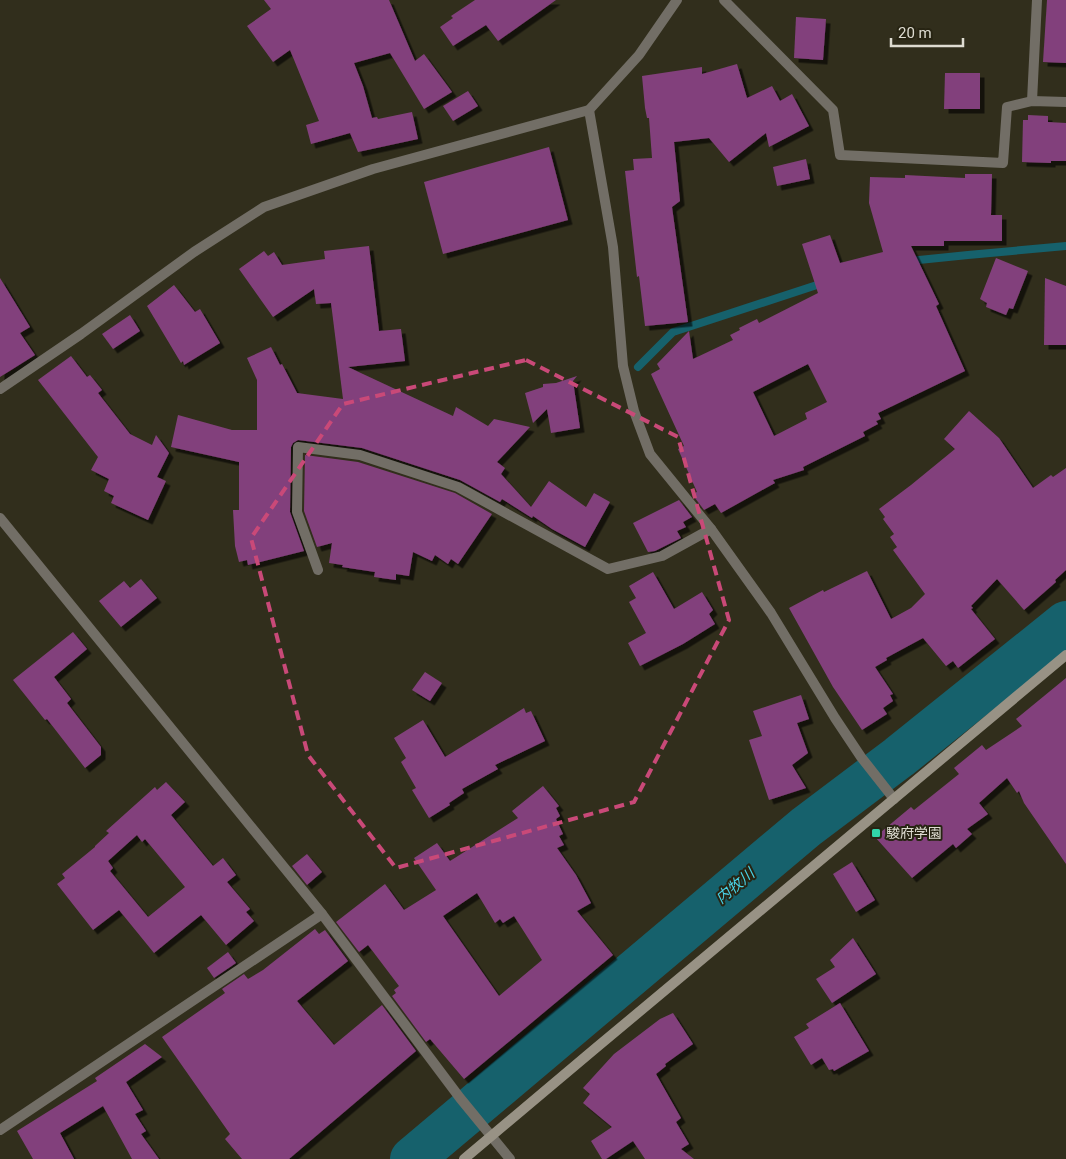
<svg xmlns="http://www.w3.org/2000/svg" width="1066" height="1159" font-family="Roboto,'Noto Sans JP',sans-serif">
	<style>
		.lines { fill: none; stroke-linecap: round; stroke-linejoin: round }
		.stream { stroke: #16616c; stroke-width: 8 }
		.river { stroke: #16616c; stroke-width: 44 }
		.building { fill: #82417b; fill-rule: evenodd; filter: url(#shadow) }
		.street { stroke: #726e66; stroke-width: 10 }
		.secondary { stroke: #989285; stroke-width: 10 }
		.marked { fill: none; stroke: #c94978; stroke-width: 4; stroke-dasharray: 10 6; stroke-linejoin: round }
		.poi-dot { fill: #31d4a9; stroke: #272413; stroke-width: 2 }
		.labels { text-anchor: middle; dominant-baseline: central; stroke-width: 4; stroke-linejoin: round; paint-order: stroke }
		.poi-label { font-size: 14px; fill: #dedcd1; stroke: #272413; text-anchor: start }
		.water-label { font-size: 15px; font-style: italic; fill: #49d3e7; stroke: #272413 }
	</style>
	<defs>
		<filter id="shadow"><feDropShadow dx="4.5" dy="4.5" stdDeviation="0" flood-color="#0009"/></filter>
	</defs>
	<rect width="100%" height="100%" fill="#312e1c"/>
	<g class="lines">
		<g class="stream">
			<path d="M 909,261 L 968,255 L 1066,246"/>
			<path d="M 638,367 L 673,332 L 823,283"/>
		</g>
		<path class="river" d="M 412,1159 L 806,827 L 899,757 L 1066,623"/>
	</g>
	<g class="building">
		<path d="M 264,0 L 389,0 L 415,61 L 424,54 L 452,92 L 424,109 L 390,53 L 354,63 L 363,86 L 372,118 L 377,117 L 378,119 L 412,112 L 418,139 L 358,152 L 350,133 L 311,144 L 306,125 L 319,121 L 290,50 L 273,62 L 247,26 L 271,9 Z"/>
		<path d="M 475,0 L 556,0 L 498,41 L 486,25 L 453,46 L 440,27 L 453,18 L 451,16 Z"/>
		<path d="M 1047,0 L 1066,0 L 1066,63 L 1043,62 Z"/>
		<path d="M 796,17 L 826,19 L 823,60 L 794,58 Z"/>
		<path d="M 737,64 L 747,98 L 772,86 L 780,101 L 792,94 L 809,126 L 769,147 L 766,133 L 729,162 L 709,138 L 674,142 L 680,201 L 672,207 L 688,322 L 645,326 L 639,276 L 637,277 L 625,171 L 634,170 L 633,159 L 652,158 L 649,118 L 647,118 L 645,108 L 642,76 L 702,67 L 702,74 Z"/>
		<path d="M 945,73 L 980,73 L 980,109 L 944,109 Z"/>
		<path d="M 468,91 L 478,106 L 453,121 L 443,106 Z"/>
		<path d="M 1028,115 L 1048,116 L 1048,122 L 1066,123 L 1066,161 L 1051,161 L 1051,163 L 1022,162 L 1023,120 L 1028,120 Z"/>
		<path d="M 549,147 L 568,220 L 443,254 L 424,182 Z"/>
		<path d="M 806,159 L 810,179 L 777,186 L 773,167 Z"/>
		<path d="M 965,174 L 992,174 L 991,215 L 1002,215 L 1002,241 L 944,241 L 944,246 L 911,246 L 939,304 L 936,306 L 965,371 L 878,413 L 881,419 L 876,421 L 878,424 L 863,432 L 865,436 L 803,467 L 804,470 L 773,480 L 775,483 L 721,513 L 715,504 L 704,510 L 692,494 L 697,492 L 678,449 L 684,446 L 651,374 L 660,369 L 657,364 L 689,331 L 693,359 L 733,340 L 730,335 L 740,330 L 739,328 L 757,319 L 759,323 L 818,293 L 802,244 L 830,235 L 840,263 L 883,252 L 869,203 L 870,177 L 905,178 L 905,175 L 965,178 ZM 808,364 L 827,402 L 805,413 L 807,419 L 774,436 L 753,392 Z"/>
		<path d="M 369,246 L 379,331 L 401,329 L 405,361 L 348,367 L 453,416 L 456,407 L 488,426 L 494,419 L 530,427 L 497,462 L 505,468 L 501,474 L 531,507 L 549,481 L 586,507 L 594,493 L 610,502 L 585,547 L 552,529 L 533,516 L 532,518 L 502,499 L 500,502 L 460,480 L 362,448 L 298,440 L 293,443 L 291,447 L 290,512 L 304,551 L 248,565 L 247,560 L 239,562 L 235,546 L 233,510 L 239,510 L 239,462 L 171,447 L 178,415 L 232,430 L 257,430 L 257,380 L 247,358 L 271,347 L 280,365 L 282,364 L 297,393 L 343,399 L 331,303 L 316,304 L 314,289 L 273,317 L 239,269 L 264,251 L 268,256 L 274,252 L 282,265 L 325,259 L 324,251 Z"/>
		<path d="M 996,258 L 1028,271 L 1013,309 L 1009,308 L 1006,315 L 986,307 L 987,303 L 980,299 Z"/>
		<path d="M 0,278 L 30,327 L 20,333 L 35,355 L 0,377 Z"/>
		<path d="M 1045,278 L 1066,286 L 1066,345 L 1044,345 Z"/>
		<path d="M 174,285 L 195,312 L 200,309 L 220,343 L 184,365 L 183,361 L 181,363 L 147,306 Z"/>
		<path d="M 130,315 L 140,331 L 113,349 L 102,334 Z"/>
		<path d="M 71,356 L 87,377 L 90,375 L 102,390 L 98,393 L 130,434 L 152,445 L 156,435 L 169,453 L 157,477 L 166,481 L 148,520 L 111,503 L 114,496 L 104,491 L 109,479 L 91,470 L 98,457 L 38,380 Z"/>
		<path d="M 577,376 L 573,381 L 580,428 L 551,433 L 547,409 L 533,423 L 525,393 L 543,387 L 543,384 L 556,383 Z"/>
		<path d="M 969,411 L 999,438 L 1033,488 L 1051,475 L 1053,477 L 1066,468 L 1066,570 L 1055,580 L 1056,582 L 1024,610 L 997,579 L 971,606 L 973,608 L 971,609 L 995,639 L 958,668 L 953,661 L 946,666 L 923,638 L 886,658 L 887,660 L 875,667 L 893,694 L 890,695 L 893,701 L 883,708 L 887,714 L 862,730 L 833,687 L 789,608 L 823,590 L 824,592 L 867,571 L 891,619 L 911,608 L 925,594 L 893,550 L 897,547 L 890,537 L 894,534 L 883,519 L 885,517 L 879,509 L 911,485 L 955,449 L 944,439 Z"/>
		<path d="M 305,455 L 358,462 L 455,493 L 492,514 L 458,564 L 451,559 L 448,564 L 435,555 L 432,561 L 413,552 L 409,576 L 396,574 L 396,580 L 374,577 L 375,572 L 342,567 L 343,565 L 329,563 L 332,543 L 317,547 L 304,511 Z"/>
		<path d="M 679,500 L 692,517 L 683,522 L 686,527 L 677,531 L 681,538 L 655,551 L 648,552 L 633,523 Z"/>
		<path d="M 653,572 L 674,609 L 702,592 L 713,610 L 709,614 L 715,624 L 683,644 L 640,666 L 628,643 L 646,633 L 629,602 L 636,598 L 629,586 Z"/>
		<path d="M 141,579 L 157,598 L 121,627 L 99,601 L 124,581 L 130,588 Z"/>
		<path d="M 73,632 L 87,649 L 54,677 L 71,699 L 67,703 L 101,747 L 101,755 L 85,768 L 47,719 L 45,720 L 13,680 Z"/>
		<path d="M 425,672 L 442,683 L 430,701 L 412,690 Z"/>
		<path d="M 1066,678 L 1066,864 L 1024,803 L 1019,791 L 1017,793 L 1007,778 L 979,803 L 988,814 L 967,829 L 972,834 L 956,848 L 953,844 L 912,878 L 875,837 L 911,807 L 914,810 L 959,774 L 954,768 L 982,745 L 986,750 L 1022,726 L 1016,719 Z"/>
		<path d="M 801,695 L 809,719 L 797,723 L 808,753 L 792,765 L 806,788 L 769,800 L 749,740 L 762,736 L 753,711 Z"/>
		<path d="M 524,708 L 526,713 L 531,711 L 545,741 L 495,765 L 498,769 L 462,789 L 464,793 L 449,803 L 450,805 L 429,818 L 412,790 L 416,788 L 401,762 L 406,758 L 394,738 L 423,720 L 445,757 Z"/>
		<path d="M 166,782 L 185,802 L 171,815 L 213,866 L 223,858 L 236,875 L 227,882 L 250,909 L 246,912 L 254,921 L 226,945 L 201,915 L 154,953 L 119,910 L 93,930 L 57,884 L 65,878 L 62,874 L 95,847 L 95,846 L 109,833 L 106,831 L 155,787 L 157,790 ZM 137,835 L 142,842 L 145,839 L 185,887 L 148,917 L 110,871 L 113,868 L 108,861 Z"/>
		<path d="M 543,786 L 559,806 L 556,808 L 560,816 L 556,819 L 563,834 L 559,836 L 564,845 L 557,848 L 576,875 L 591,903 L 577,911 L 613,955 L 464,1079 L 430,1039 L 426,1042 L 392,996 L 396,993 L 394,990 L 399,986 L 368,945 L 359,952 L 336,922 L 385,884 L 404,910 L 436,890 L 414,858 L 437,843 L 450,861 L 518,818 L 512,811 ZM 477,893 L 495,923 L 500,919 L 503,923 L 514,916 L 542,960 L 499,996 L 443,916 Z"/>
		<path d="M 307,854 L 322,872 L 307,885 L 292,866 Z"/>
		<path d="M 852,862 L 875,900 L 856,912 L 833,874 Z"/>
		<path d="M 315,929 L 319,934 L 325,930 L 348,961 L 297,1001 L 334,1045 L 382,1005 L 416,1051 L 289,1159 L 242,1159 L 225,1139 L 230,1134 L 162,1037 L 225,993 L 222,989 L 244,974 L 248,979 L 263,970 Z"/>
		<path d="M 853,938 L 876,974 L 832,1003 L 816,979 L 835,967 L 830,960 Z"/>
		<path d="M 228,952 L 236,963 L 214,978 L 207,968 Z"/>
		<path d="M 840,1003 L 869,1051 L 834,1071 L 833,1069 L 829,1070 L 822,1058 L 811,1065 L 794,1037 L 809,1028 L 806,1024 Z"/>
		<path d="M 673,1013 L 693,1044 L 665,1064 L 666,1066 L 656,1074 L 681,1118 L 676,1122 L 689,1144 L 681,1149 L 694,1159 L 645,1159 L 633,1141 L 606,1159 L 602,1159 L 591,1141 L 612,1127 L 583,1103 L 590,1094 L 583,1088 L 614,1054 L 660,1019 Z"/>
		<path d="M 145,1044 L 162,1057 L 126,1082 L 143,1110 L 135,1114 L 146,1131 L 141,1134 L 159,1159 L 132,1159 L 103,1106 L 60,1133 L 74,1159 L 33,1159 L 17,1131 L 97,1081 L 95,1078 Z"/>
	</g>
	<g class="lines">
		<g class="street">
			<path d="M 724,0 L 833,110 L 840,155 L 1003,163 L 1007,107 L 1032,101 L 1066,102"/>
			<path d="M 1032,101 L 1037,0"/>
			<path d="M 589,110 L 613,247 L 623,366 L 634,411 L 650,454 L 711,529 L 771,613 L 835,718 L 861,757 L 894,799"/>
			<path d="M 0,389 L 81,334 L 194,252 L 264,207 L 373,169 L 589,110 L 639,55 L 677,0"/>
			<path d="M 0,518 L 322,914 L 460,1098 L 510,1159"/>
			<path d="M 318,570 L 297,512 L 298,447 L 360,455 L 458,487 L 608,569 L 662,556 L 711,529"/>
			<path d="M 0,1130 L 322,914"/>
		</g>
		<path class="secondary" d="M 464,1159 C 664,990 866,823 1066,655"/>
	</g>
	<path class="marked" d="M 526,360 L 678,437 L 729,620 L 634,802 L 396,868 L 308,755 L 251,538 L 343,404 Z"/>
	<rect class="poi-dot" x="871" y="828" width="10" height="10" rx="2.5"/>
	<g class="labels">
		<g class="poi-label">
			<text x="886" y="833">駿府学園</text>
		</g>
		<g class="water-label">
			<text transform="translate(735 886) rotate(-40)">内牧川</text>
		</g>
	</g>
	<path d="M891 38v8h72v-8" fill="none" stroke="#dedcd1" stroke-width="2.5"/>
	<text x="898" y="38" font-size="15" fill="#dedcd1" stroke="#272413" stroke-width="4" paint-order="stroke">20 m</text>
</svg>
